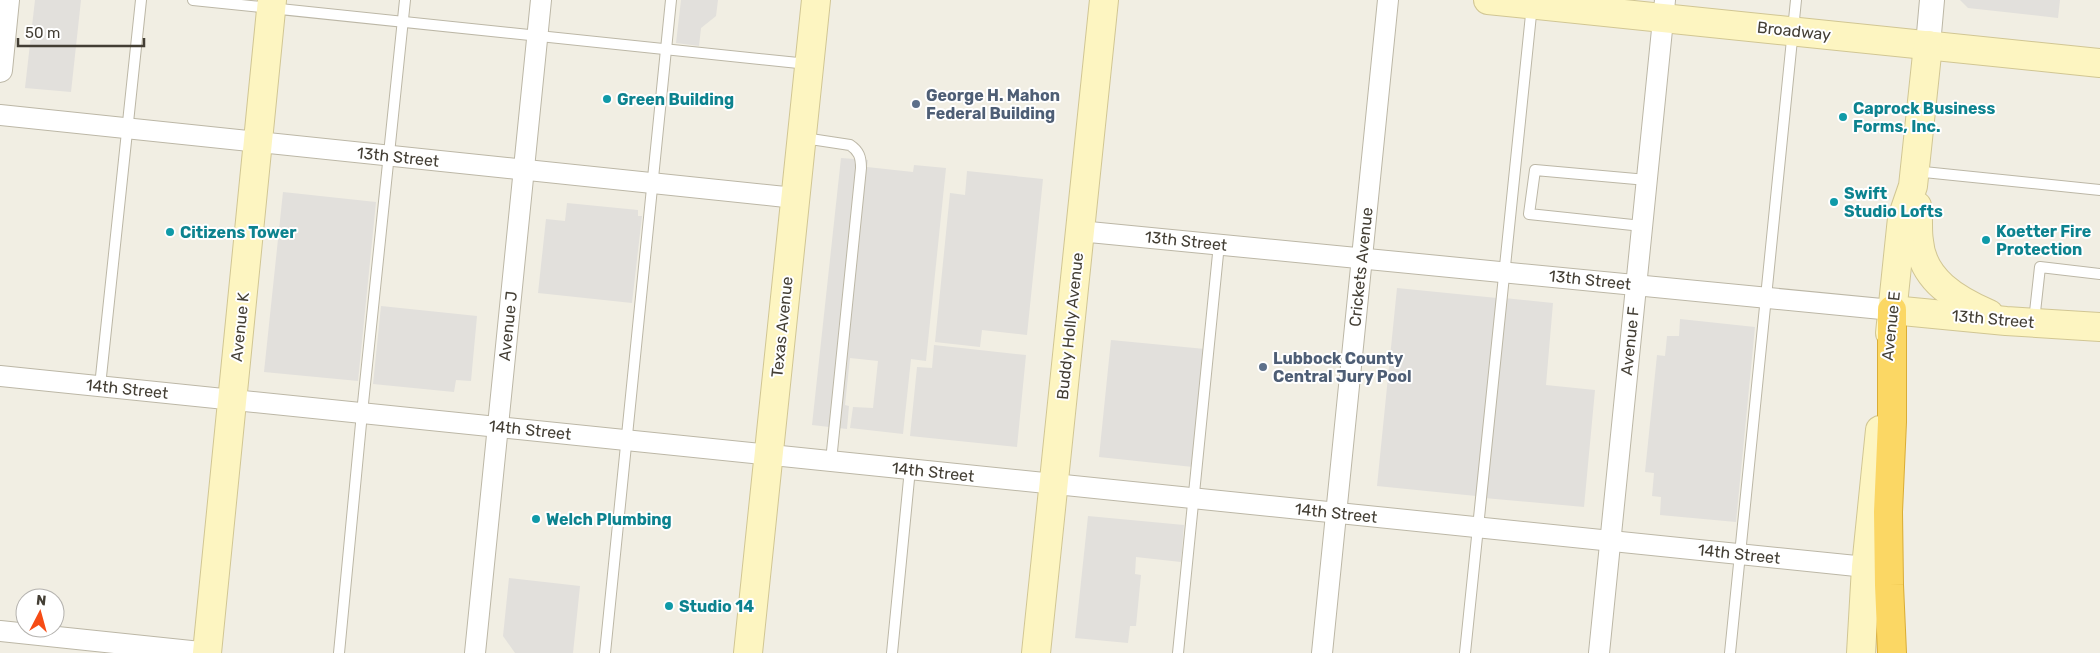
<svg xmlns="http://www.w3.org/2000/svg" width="2100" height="653" font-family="Rubik,sans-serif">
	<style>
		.parking { fill: #e2e0dc }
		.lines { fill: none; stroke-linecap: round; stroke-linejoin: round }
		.service-casing { stroke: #bcb7a6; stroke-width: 12 }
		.minor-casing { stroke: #bcb7a6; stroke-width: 22 }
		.tertiary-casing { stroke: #bcb7a6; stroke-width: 26 }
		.secondary-casing { stroke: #d1c693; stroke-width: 30 }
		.motorway-casing { stroke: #daad35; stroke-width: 30 }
		.service { stroke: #fff; stroke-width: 10 }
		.minor { stroke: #fff; stroke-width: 20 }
		.tertiary { stroke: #fff; stroke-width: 24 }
		.secondary { stroke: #fdf5c1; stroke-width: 28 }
		.motorway { stroke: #fbd764; stroke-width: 28 }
		.culture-dot { fill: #0f9aa8; stroke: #fff; stroke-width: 2 }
		.service-dot { fill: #5c6f8a; stroke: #fff; stroke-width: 2 }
		.labels { text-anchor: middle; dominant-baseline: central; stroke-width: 4; stroke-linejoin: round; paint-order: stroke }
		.street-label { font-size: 16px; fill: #433e34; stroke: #fff }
		.service-label { font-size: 16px; font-weight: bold; fill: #4e5e75; stroke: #fff; text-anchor: start }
		.culture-label { font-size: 16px; font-weight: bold; fill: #0d838f; stroke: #fff; text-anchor: start }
	</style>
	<rect width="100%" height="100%" fill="#f1eee3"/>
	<g class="parking">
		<path d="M 35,0 L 81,0 L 71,92 L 25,88 Z"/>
		<path d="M 681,0 L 718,0 L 716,16 L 701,28 L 699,46 L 676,43 Z"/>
		<path d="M 1960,0 L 2060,0 L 2058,18 L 1968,8 Z"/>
		<path d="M 841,158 L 868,160 L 867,167 L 913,172 L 914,165 L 946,168 L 926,361 L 911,359 L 903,434 L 850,428 L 853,407 L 873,408 L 878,361 L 850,358 L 845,405 L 849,406 L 847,429 L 812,425 Z"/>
		<path d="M 967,171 L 1043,179 L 1027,335 L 982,330 L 980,347 L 935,342 L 950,193 L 965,195 Z"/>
		<path d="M 283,192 L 376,202 L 358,381 L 264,372 Z"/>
		<path d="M 567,203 L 638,210 L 638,216 L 642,216 L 632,303 L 538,293 L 546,219 L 565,221 Z"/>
		<path d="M 1397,288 L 1497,298 L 1476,496 L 1377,486 Z"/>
		<path d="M 1504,298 L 1553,303 L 1546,385 L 1595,390 L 1584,507 L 1484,498 Z"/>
		<path d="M 381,306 L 477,316 L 471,381 L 456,380 L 454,392 L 373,384 Z"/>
		<path d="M 1680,319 L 1755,327 L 1736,522 L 1660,515 L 1661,497 L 1652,496 L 1654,473 L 1645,472 L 1657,355 L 1665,356 L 1667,336 L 1679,336 Z"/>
		<path d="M 1111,340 L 1205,349 L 1193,467 L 1099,457 Z"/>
		<path d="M 934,345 L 1026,355 L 1017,447 L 910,436 L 917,367 L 932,368 Z"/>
		<path d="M 1088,516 L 1184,525 L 1181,562 L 1136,557 L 1135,574 L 1141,575 L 1136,626 L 1130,626 L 1128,643 L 1075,638 Z"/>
		<path d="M 509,578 L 580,586 L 573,653 L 515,653 L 503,636 Z"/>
	</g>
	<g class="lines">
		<defs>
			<g id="service">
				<path d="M 193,0 L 808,64"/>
				<path d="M 804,138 L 850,145 C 859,151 861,157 861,168 L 831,461"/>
				<path d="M 1914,171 L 2100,190"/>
				<path d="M 1642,226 L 1529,214 L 1535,170 L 1647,180"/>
				<path d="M 2034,321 L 2040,267 L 2100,274"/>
				<path d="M 100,386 L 141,0"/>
				<path d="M 339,653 L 362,413 L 405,0"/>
				<path d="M 605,653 L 671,0"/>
				<path d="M 892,653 L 910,469"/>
				<path d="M 1178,653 L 1219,244"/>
				<path d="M 1465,653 L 1532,5"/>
				<path d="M 1730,653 L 1796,0"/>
			</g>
			<g id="minor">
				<path d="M 0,115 L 795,198"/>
				<path d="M 1079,231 L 1892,310"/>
				<path d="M 0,376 L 1866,567"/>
				<path d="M 0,631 L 210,653"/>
				<path d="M 475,653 L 541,0"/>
				<path d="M 1322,653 L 1388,0"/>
				<path d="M 1599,653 L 1665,0"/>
			</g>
			<g id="tertiary">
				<path d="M 1928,45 L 1932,0"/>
				<path d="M 0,70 L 7,0"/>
			</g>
			<g id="secondary">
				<path d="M 1488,0 L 2100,63"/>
				<path d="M 1917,206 C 1919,218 1917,230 1919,241 C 1922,280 1957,300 1989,314"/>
				<path d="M 1892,310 L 2006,321 L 2100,327"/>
				<path d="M 1890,333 L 1902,218 L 1913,186 L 1928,45"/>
				<path d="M 207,653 L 272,0"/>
				<path d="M 748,653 L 816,0"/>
				<path d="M 1036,653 L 1104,0"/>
				<path d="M 1861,653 L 1866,567 L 1880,430"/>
			</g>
			<path id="motorway" d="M 1892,653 L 1889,585 L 1888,512 L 1892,422 L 1892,310"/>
		</defs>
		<use href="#service" class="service-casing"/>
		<use href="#minor" class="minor-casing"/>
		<use href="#tertiary" class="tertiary-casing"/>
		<use href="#secondary" class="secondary-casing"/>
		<use href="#motorway" class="motorway-casing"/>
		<use href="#service" class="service"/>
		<use href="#minor" class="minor"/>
		<use href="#tertiary" class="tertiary"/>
		<use href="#secondary" class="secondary"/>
		<use href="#motorway" class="motorway"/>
	</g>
	<g class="culture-dot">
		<circle cx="607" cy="99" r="5"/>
		<circle cx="1843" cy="117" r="5"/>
		<circle cx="1834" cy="202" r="5"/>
		<circle cx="170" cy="232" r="5"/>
		<circle cx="1986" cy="240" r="5"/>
		<circle cx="536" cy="519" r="5"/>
		<circle cx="669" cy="606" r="5"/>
	</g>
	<g class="service-dot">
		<circle cx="916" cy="104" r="5"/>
		<circle cx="1263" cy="367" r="5"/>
	</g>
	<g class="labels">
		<g class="street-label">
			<text transform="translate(1794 31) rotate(6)">Broadway</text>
			<text transform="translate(398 157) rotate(6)">13th Street</text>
			<text transform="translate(1186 241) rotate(6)">13th Street</text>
			<text transform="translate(1361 267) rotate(-84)">Crickets Avenue</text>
			<text transform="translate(1590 280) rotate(6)">13th Street</text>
			<text transform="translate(1993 319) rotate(5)">13th Street</text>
			<text transform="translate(508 326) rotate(-84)">Avenue J</text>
			<text transform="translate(1070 326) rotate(-84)">Buddy Holly Avenue</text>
			<text transform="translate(1891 326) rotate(-84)">Avenue E</text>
			<text transform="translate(240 327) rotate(-84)">Avenue K</text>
			<text transform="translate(782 327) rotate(-84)">Texas Avenue</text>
			<text transform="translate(1630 341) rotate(-84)">Avenue F</text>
			<text transform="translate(127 389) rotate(6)">14th Street</text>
			<text transform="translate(530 430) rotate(6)">14th Street</text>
			<text transform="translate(933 472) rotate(6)">14th Street</text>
			<text transform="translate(1336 513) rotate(6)">14th Street</text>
			<text transform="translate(1739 554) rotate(6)">14th Street</text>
		</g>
		<g class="service-label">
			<text x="926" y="95">George H. Mahon<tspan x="926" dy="18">Federal Building</tspan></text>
			<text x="1273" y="358">Lubbock County<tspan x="1273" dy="18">Central Jury Pool</tspan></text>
		</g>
		<g class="culture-label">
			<text x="617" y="99">Green Building</text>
			<text x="1853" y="108">Caprock Business<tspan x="1853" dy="18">Forms, Inc.</tspan></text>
			<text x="1844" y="193">Swift<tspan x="1844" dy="18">Studio Lofts</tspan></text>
			<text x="1996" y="231">Koetter Fire<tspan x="1996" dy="18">Protection</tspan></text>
			<text x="180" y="232">Citizens Tower</text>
			<text x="546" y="519">Welch Plumbing</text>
			<text x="679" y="606">Studio 14</text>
		</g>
	</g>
	<g transform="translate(40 613) rotate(6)"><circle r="24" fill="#ffffff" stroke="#b4b2ae"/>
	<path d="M0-4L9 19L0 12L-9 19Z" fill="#f64c15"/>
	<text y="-8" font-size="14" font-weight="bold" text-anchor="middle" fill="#433e34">N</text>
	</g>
	<path d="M18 38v8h126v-8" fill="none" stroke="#433e34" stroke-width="2.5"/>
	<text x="25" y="38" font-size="15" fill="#433e34" stroke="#ffffff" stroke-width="4" paint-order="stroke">50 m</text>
</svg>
